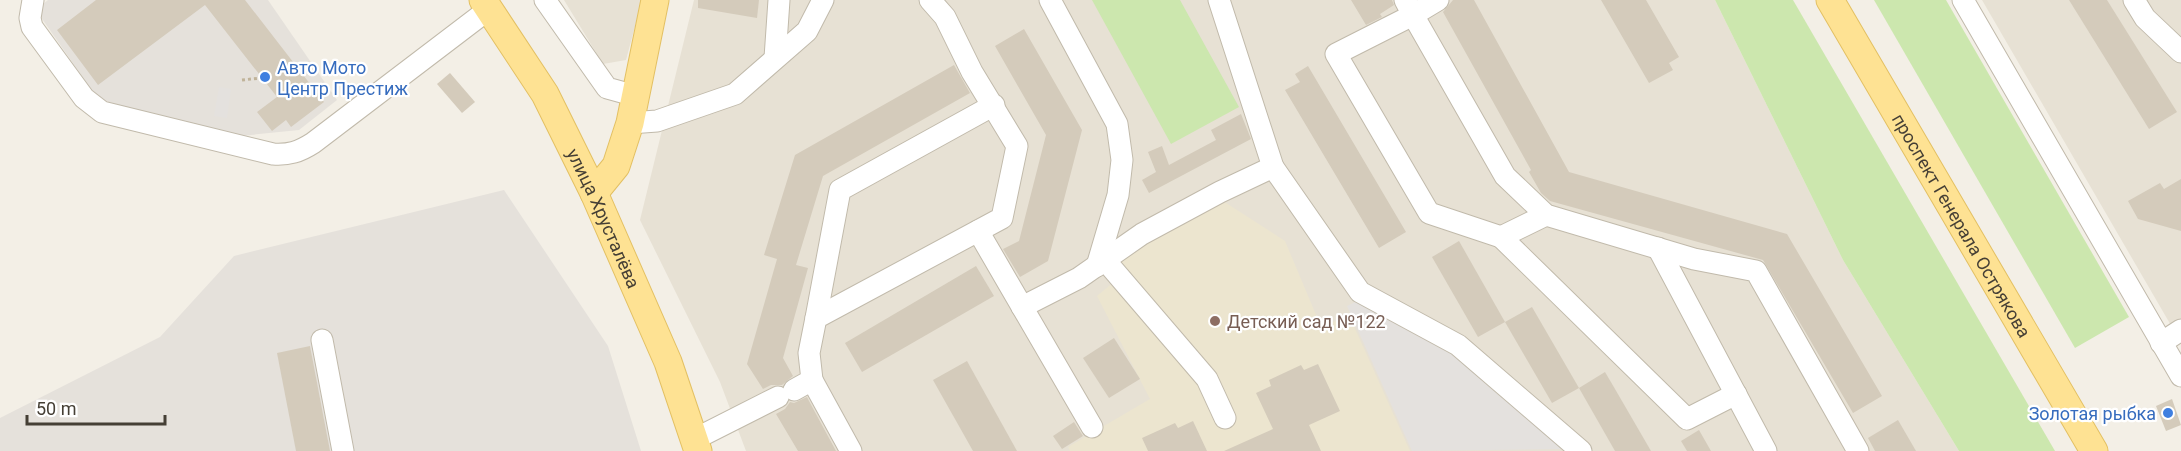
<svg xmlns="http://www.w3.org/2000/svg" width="2181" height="451" font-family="Roboto,sans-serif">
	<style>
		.residential { fill: #e7e1d4 }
		.industrial { fill: #e5e1db }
		.education { fill: #ece5cf }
		.green { fill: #cce7ae }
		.parking { fill: #e4e1de }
		.building { fill: #d4cbbb }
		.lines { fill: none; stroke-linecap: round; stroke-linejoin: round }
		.minor-casing { stroke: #c1baab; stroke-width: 23 }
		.major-casing { stroke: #e3c063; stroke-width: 29 }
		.path { stroke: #c0b399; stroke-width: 3; stroke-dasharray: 3 3; stroke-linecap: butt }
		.minor { stroke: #fff; stroke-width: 21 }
		.major { stroke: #fee293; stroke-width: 27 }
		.shop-dot { fill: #3f7fe0; stroke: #fff; stroke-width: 2 }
		.education-dot { fill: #8d6e63; stroke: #fff; stroke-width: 2 }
		.labels { text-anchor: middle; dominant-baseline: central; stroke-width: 4.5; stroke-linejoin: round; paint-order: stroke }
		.shop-label { font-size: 18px; fill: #366cbe; stroke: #fff; text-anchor: start }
		.street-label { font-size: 18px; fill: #453f35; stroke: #fff }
		.education-label { font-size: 18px; fill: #785e54; stroke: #fff; text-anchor: start }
	</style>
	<rect width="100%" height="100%" fill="#f3efe6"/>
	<g class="residential">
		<path d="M 564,0 L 642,0 L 626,60 L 603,64 Z"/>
		<path d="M 694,0 L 1715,0 L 1843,260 L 1959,451 L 746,451 L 720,382 L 640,220 Z"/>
		<path d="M 1982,0 L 2181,0 L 2181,344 L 2176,334 Z"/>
	</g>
	<g class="industrial">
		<path d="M 48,0 L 268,0 L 337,100 L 299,130 L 221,138 L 97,98 L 36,10 Z"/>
		<path d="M 504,190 L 608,346 L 641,451 L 0,451 L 0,418 L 160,337 L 234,256 Z"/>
	</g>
	<path class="education" d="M 1223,201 L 1285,241 L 1322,329 L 1348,313 L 1410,451 L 1070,451 L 1068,447 L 1150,399 L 1097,296 L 1127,271 L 1117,259 Z"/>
	<g class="green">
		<path d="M 1092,0 L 1180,0 L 1239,107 L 1171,144 Z"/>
		<path d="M 1715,0 L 1793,0 L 2055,451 L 1959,451 L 1843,260 Z"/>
		<path d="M 1874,0 L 1946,0 L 2129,317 L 2075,348 Z"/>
	</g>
	<g class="parking">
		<path d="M 219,87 L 231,89 L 227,118 L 214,116 Z"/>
		<path d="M 1361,299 L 1458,350 L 1567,449 L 1412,451 L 1347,306 Z"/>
	</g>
	<g class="building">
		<path d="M 96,0 L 245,0 L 324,102 L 291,127 L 286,120 L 272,131 L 257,112 L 277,97 L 205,5 L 98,85 L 57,30 Z"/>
		<path d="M 698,0 L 759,0 L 757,18 L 698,8 Z"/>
		<path d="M 1351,0 L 1392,0 L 1394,5 L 1380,14 L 1382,17 L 1366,25 Z"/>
		<path d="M 1453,0 L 1474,0 L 1569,172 L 1787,234 L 1882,396 L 1853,413 L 1763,260 L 1550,201 L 1541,193 L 1529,172 L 1531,170 L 1443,12 Z"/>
		<path d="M 1601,0 L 1646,0 L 1679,57 L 1669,63 L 1673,70 L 1649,83 Z"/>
		<path d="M 2069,0 L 2107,0 L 2177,112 L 2149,129 Z"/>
		<path d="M 1024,29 L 1082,130 L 1048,261 L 1020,277 L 1003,249 L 1019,241 L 1046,135 L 995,46 Z"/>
		<path d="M 954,65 L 970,93 L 823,176 L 796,265 L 808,268 L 783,358 L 793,376 L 782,385 L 771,385 L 763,389 L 747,364 L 777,259 L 764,255 L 795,155 Z"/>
		<path d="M 1308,66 L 1406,232 L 1379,248 L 1285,90 L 1300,82 L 1295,74 Z"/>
		<path d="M 450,73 L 475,102 L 462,113 L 437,84 Z"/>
		<path d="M 1241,114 L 1251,139 L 1149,193 L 1142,180 L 1156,172 L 1148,152 L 1162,146 L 1169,165 L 1216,140 L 1211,130 Z"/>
		<path d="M 2181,179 L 2181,231 L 2138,219 L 2128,201 L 2160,183 L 2164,189 Z"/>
		<path d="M 1459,241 L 1505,322 L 1478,337 L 1432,257 Z"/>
		<path d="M 976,266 L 994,296 L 862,372 L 845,343 Z"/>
		<path d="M 1532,307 L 1579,388 L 1552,403 L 1505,322 Z"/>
		<path d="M 1114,338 L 1140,379 L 1109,398 L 1083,358 Z"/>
		<path d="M 310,346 L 330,451 L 296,451 L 277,353 Z"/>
		<path d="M 967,361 L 1017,451 L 973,451 L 933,380 Z"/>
		<path d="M 1318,364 L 1340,411 L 1309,425 L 1321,451 L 1224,451 L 1273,429 L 1256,393 L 1271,386 L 1269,380 L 1301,365 L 1304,370 Z"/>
		<path d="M 1605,372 L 1615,389 L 1651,451 L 1615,451 L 1579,388 Z"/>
		<path d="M 807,397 L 809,401 L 836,451 L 798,451 L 776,414 L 785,409 L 790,402 L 794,403 Z"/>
		<path d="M 2172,399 L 2181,425 L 2166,431 L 2156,406 Z"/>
		<path d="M 1898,420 L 1916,451 L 1875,451 L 1868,438 Z"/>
		<path d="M 1193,421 L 1207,451 L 1148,451 L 1142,438 L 1175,423 L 1178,428 Z"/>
		<path d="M 1074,422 L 1083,436 L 1062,449 L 1053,436 Z"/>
		<path d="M 1699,430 L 1711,451 L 1687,451 L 1681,441 Z"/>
	</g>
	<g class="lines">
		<defs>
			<g id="minor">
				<path d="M 33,0 L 30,18 L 32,27 L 84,98 L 102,112 L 273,154 C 289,155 299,152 313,143 L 489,9"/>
				<path d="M 545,0 L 607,88 L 636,96"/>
				<path d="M 1050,0 L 1117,124 L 1122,160 L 1118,195 L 1097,266"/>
				<path d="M 1219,0 L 1273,167 L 1360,292 L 1458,345 L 1581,451"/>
				<path d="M 1405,0 L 1413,15 L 1336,54 L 1429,213 L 1501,237"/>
				<path d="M 1438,0 L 1413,15 L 1505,176 L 1546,215 L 1694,259 L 1756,271 L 1858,451"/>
				<path d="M 1963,0 L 2181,376"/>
				<path d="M 2134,0 L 2145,18 L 2181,52"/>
				<path d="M 775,58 L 779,0"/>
				<path d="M 630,123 L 657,121 L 735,94 L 807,31 L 823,0"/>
				<path d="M 1546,215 L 1501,237 L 1687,419 L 1736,394"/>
				<path d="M 978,231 L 1092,427"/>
				<path d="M 1658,248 L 1766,451"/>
				<path d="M 1104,259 L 1207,379 L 1225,418"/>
				<path d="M 1022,307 L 1079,278 L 1142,234 L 1220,192 L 1273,167"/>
				<path d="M 816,318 L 840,190 L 994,105"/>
				<path d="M 322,340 L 343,451"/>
				<path d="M 2161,343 L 2181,330"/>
				<path d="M 812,380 L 851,451"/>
				<path d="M 794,390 L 812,380 L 809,353 L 816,318 L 1002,218 L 1017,146 L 972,72 L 945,17 L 930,0"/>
				<path d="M 695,439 L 778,397"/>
			</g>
			<g id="major">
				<path id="s1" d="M 483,0 L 545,94 L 594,193 L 668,362 L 698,451"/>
				<path id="s2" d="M 1830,0 L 2094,451"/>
				<path d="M 594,193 L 616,166 L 630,123 L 655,0"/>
			</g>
		</defs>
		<use href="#minor" class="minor-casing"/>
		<use href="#major" class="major-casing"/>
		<path class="path" d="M 242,80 L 261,78"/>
		<use href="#minor" class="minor"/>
		<use href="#major" class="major"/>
	</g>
	<g class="shop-dot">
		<circle cx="265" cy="77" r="6"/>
		<circle cx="2168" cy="413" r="6"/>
	</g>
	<circle class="education-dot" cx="1215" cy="321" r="6"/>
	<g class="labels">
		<g class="shop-label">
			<text x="277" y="67">Авто Мото<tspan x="277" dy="21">Центр Престиж</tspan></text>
			<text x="2156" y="413" text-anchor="end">Золотая рыбка</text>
		</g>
		<g class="street-label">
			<text stroke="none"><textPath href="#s1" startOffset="250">улица Хрусталёва</textPath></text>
			<text stroke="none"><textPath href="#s2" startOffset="261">проспект Генерала Острякова</textPath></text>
		</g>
		<g class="education-label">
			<text x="1227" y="321">Детский сад №122</text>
		</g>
	</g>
	<path d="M27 415v9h138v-9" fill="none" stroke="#453f35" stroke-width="3"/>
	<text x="36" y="415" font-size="18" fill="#453f35" stroke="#ffffff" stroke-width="4.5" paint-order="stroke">50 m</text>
</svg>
